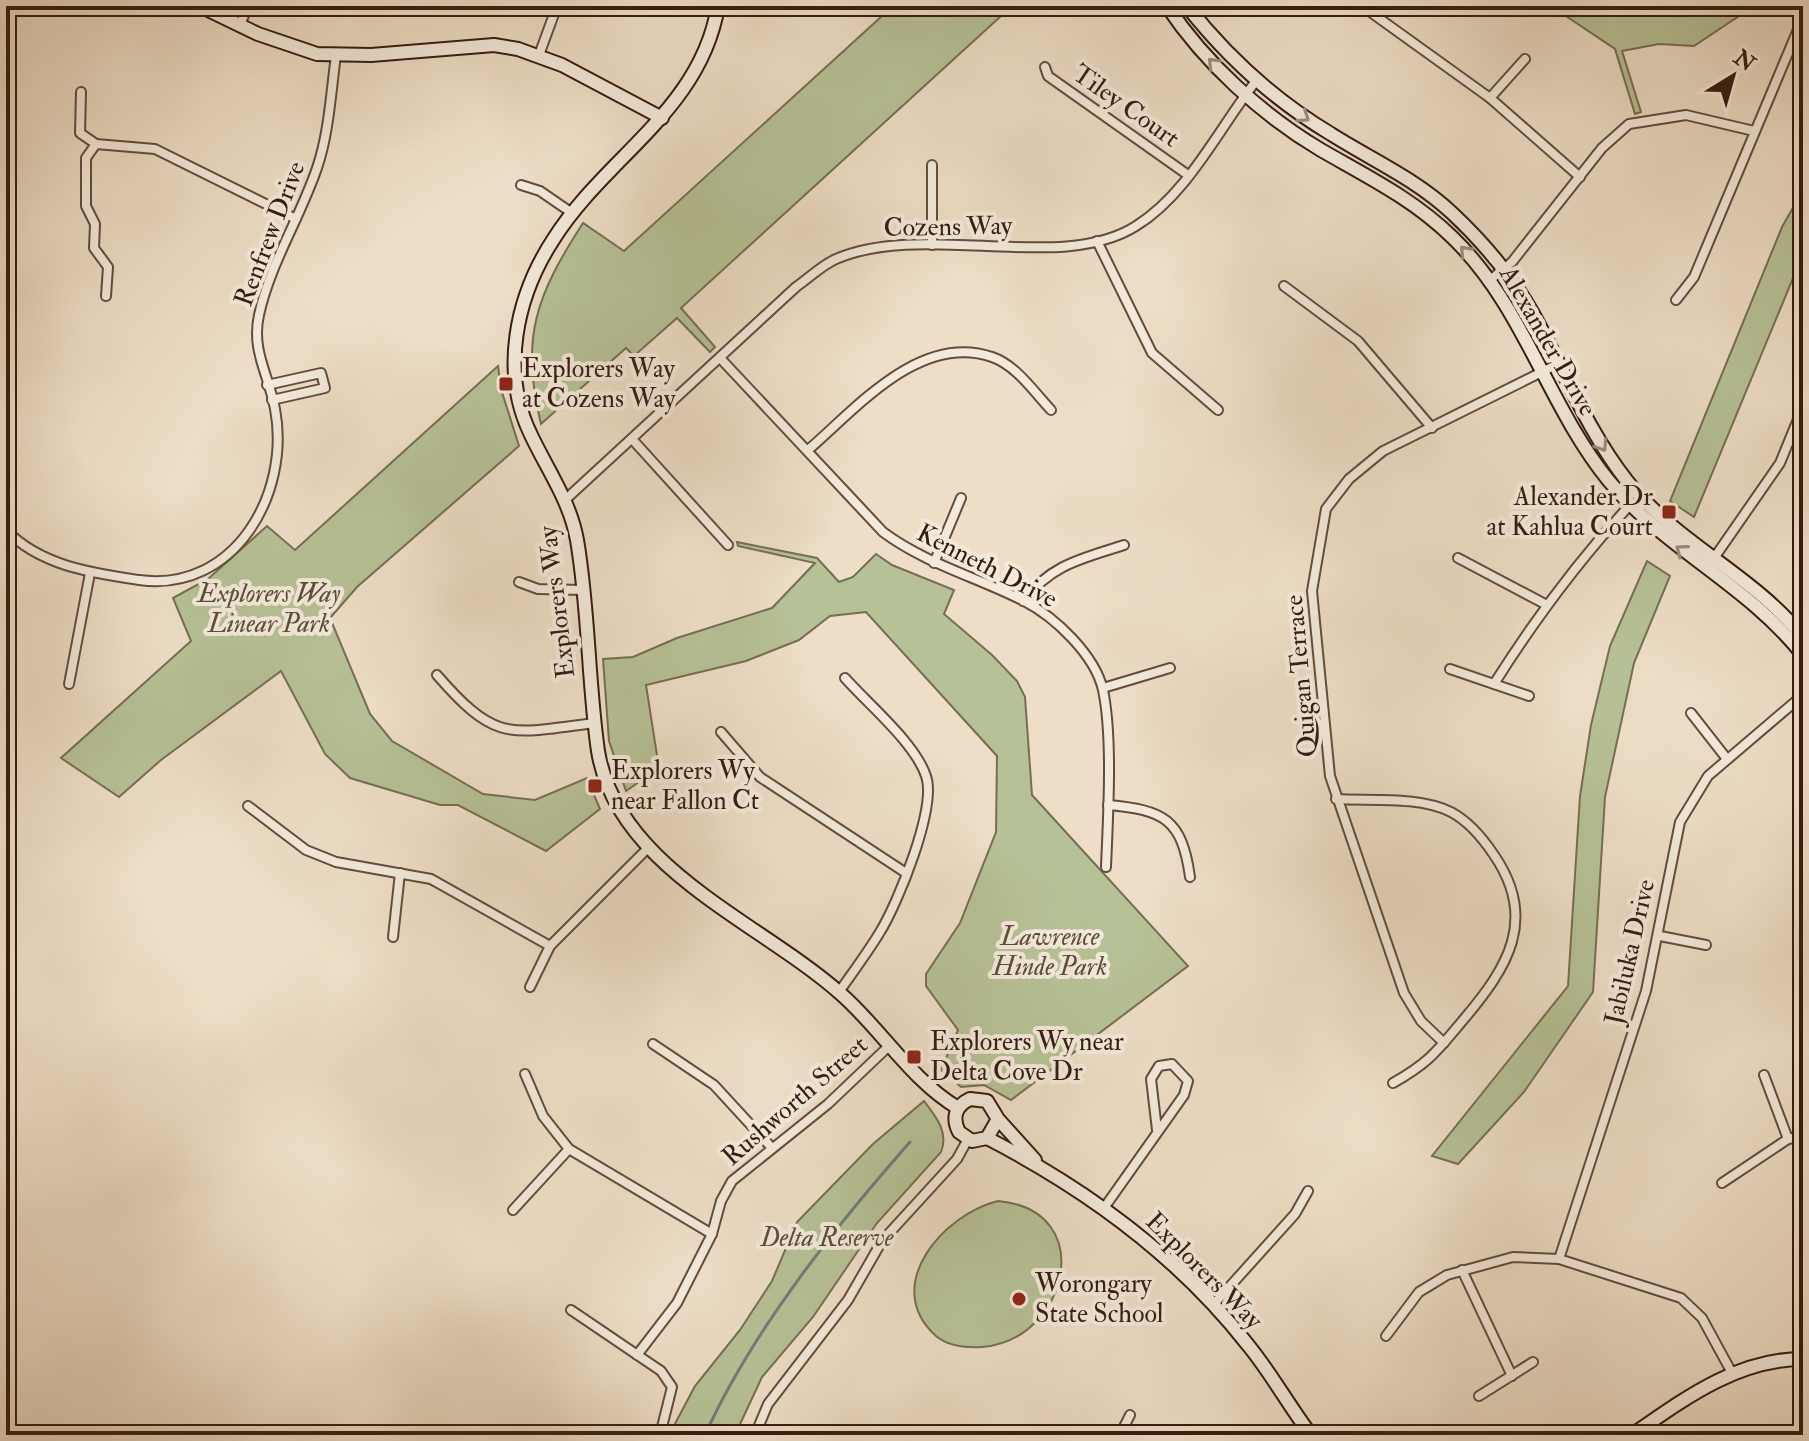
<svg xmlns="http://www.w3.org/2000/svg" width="1809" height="1441" font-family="'IM FELL Double Pica',serif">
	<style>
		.green { fill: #b7c197; stroke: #766e54; stroke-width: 2 }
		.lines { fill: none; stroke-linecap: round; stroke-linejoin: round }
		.stream { stroke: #737b79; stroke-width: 3 }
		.street-casing { stroke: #634c3e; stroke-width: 12 }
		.secondary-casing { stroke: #351c11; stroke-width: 16 }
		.street { stroke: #f4eadb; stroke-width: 8 }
		.secondary { stroke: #f4eadb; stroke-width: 12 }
		.oneway { stroke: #9e8d80 }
		.poi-dot { fill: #8f2418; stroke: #f4eadb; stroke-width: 3 }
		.labels { text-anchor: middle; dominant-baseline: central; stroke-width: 8; stroke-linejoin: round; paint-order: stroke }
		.street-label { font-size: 26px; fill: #351c11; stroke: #f4eadb }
		.poi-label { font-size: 26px; fill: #351c11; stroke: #f4eadb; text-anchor: start }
		.park-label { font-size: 26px; font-style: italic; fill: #5c4e39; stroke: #f4eadb }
	</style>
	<rect width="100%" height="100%" fill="#eedec7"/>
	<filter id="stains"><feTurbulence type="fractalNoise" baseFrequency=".0025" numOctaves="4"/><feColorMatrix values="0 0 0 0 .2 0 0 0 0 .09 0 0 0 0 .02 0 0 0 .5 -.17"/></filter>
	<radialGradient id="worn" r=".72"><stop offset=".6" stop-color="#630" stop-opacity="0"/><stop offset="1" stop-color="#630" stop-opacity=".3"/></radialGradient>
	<g class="green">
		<path d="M 893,6 L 1012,6 L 681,308 L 715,347 L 710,352 L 677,318 L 634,356 L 626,348 L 541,424 C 520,337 536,296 583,223 L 624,251 Z"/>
		<path d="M 1551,6 L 1754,6 L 1694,46 L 1659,44 L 1622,51 L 1641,112 L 1635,114 L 1615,49 Z"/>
		<path d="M 1803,190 L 1803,254 L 1694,517 L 1670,501 L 1782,227 Z"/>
		<path d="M 498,366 L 501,389 L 519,446 L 357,587 L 330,618 L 370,714 L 392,741 L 483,794 L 535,800 L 587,778 L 600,809 L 546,851 L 458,805 L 440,805 L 350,778 L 325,754 L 281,671 L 161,760 L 119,797 L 61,758 L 191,641 L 173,598 L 208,579 L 267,526 L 295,550 Z"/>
		<path d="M 737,542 L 817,558 L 839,582 L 853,577 L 876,554 L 892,565 L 954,590 L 944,614 L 992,655 L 1017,681 L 1025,697 L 1032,795 L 1188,966 L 1011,1100 L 984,1085 L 961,1087 L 941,1070 L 958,1030 L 926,986 L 926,974 L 960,923 L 996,832 L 997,756 L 866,612 L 830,616 L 799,640 L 746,661 L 646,685 L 659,768 L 626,791 L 609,741 L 603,659 L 633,657 L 677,638 L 772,608 L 815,563 L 738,546 Z"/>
		<path d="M 1647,561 L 1670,576 L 1634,663 L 1605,797 L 1593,992 L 1524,1092 L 1458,1164 L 1432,1156 L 1568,986 L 1580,796 L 1591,725 L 1610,646 Z"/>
		<path d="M 924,1101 C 936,1117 949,1132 941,1152 L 877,1223 L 813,1317 L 762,1377 L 735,1435 L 669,1435 L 695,1386 L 740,1330 L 772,1281 L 797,1222 L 873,1144 Z"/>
		<path d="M 998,1201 C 1100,1210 1067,1341 982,1347 C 966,1348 949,1347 936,1336 C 880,1286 944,1214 998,1201 Z"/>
	</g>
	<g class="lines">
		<path class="stream" d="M 705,1435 C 752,1331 835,1227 910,1142"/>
		<defs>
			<g id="street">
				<path d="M 1362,6 L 1490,98 L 1580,177"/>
				<path d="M 240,25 L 248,6"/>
				<path d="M 539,55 L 557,6"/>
				<path d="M 1045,67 L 1048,76 L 1188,175"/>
				<path d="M 81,92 L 80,133 L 96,144 L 86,158 L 86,206 L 95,224 L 94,248 L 108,267 L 106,296"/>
				<path d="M 1490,98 L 1525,59"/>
				<path d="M 96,144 L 155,149 L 296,219"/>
				<path d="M 932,165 L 932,245"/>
				<path d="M 521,185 L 540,191 L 572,213"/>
				<path d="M 1097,241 L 1152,353 L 1218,410"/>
				<path d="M 1490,280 L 1512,262 L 1602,148 L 1629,124 L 1686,115 L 1754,131"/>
				<path d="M 1284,286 L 1358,341 L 1432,428"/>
				<path d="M 1676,300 L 1694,277 L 1799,27"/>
				<path d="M 720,358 L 883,532 C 926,564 977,577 1024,601 C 1055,617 1095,655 1103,690 C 1113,738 1108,817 1106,867"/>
				<path d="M 267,385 L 321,373 L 325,388 L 272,400"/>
				<path d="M 632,439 L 728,545"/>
				<path d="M 808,450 C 856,409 920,332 992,357 C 1016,365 1034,392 1051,410"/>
				<path d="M 565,500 L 796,287 C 809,278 822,265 836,259 C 924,221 1061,274 1136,226 C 1188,194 1219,128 1256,81"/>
				<path d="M 6,530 C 41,566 92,573 139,580 C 235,593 291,493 275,409 C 269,375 251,351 259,315 C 270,264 300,218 317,168 C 329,133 331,92 336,55"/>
				<path d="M 1458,558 L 1545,604"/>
				<path d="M 1712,561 L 1780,463 L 1803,407"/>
				<path d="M 934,563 L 961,498"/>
				<path d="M 519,582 L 538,589 L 582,590"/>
				<path d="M 1023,601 C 1052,564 1081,559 1124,545"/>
				<path d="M 1450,669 L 1529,696"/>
				<path d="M 437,675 C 496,743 509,734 594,723"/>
				<path d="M 69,684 L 90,573"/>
				<path d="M 1494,684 C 1535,619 1578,561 1630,505"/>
				<path d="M 1103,688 L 1170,668"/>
				<path d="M 1691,713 L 1727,759"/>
				<path d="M 721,732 L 760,777 L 906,873"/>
				<path d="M 1336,799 C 1371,801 1419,796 1451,812 C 1468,821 1484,840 1494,855 C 1538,919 1508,967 1464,1019 C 1437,1051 1430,1062 1393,1083"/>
				<path d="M 1108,805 C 1164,810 1182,819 1190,877"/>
				<path d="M 248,806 L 306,850 L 336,862 L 431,879 L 550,946"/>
				<path d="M 1660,936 L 1706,945"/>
				<path d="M 393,937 L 400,873"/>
				<path d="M 530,987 L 550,946 L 648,848"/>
				<path d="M 839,992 C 853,972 868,952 880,932 C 898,903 937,807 926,776 C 915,743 869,705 845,678"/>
				<path d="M 1444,1043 L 1421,1021 L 1404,993 L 1330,776 L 1312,591 L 1326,509 L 1349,479 L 1383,451 L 1558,364"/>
				<path d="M 653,1044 L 714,1085 L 772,1148"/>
				<path d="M 525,1074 L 543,1116 L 569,1149 L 712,1234"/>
				<path d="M 1764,1075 L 1788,1139"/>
				<path d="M 1722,1183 L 1788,1139 L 1803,1136"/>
				<path d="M 1104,1208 L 1184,1095 L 1188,1081 L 1172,1064 L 1159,1066 L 1151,1079 L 1157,1130"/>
				<path d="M 513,1210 L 569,1149"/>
				<path d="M 1559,1259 L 1646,991 L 1680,822 L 1708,776 L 1803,695"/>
				<path d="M 1462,1270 L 1512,1376"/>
				<path d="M 1214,1304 L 1295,1214 L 1308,1191"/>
				<path d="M 571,1310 L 661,1371 L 672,1387 L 660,1435"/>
				<path d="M 1386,1336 L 1419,1292 L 1447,1275 L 1513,1257 L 1559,1259 L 1681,1298 L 1702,1318 L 1732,1373"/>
				<path d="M 637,1355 L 677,1303 L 712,1234 L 721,1201 L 732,1181 L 828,1104 L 890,1045"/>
				<path d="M 1479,1396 L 1533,1362"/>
				<path d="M 755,1435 L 768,1404 L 848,1300 L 882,1241 L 957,1159 L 968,1139"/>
				<path d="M 1120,1435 L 1130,1415"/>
			</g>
			<g id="secondary">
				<path d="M 200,6 L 258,34 L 317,54 L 371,55 L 494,45 L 518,49 L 562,65 L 662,118"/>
				<path d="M 718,6 C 701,110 605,157 553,240 C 516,297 500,372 531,435 C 548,471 570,501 577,540 C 589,610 588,682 598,751 C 617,868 760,922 841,994 C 881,1029 911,1080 958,1108"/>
				<path d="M 1167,6 C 1206,64 1261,114 1321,150 C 1368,177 1413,199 1452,237 C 1524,306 1547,405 1609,481 C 1665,549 1748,585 1803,655"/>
				<path d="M 1187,6 C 1228,58 1274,100 1331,134 C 1372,160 1416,179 1452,213 C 1483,242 1511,275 1532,312 C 1564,369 1586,429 1627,481 C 1676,543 1753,575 1803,637"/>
				<path d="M 998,1119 L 987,1138 L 972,1141 L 959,1132 C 952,1118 955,1106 970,1099 L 987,1101 L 998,1119 L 1035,1160"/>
				<path d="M 987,1138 C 1086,1189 1179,1257 1248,1345 C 1271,1373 1289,1406 1311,1435"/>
				<path d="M 1632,1435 C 1684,1399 1737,1359 1803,1359"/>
			</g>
		</defs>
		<use href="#street" class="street-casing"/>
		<use href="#secondary" class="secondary-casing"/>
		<use href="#street" class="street"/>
		<use href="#secondary" class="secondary"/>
	</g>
	<defs><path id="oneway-chevron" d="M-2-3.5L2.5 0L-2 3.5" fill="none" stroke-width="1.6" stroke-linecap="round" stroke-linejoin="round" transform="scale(2)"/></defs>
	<g class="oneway">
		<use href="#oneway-chevron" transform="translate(1213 63) rotate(-134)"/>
		<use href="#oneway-chevron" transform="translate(1304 117) rotate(34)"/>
		<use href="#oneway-chevron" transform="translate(1465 251) rotate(-133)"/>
		<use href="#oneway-chevron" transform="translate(1602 446) rotate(57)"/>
		<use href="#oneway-chevron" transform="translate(1681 550) rotate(-144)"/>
	</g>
	<g class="poi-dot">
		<rect x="498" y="376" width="16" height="16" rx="4"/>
		<rect x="1661" y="504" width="16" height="16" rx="4"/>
		<rect x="587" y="778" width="16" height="16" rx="4"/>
		<rect x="906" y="1049" width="16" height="16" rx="4"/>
		<circle cx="1019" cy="1299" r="8"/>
	</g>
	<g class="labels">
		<g class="street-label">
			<text transform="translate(1126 106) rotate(35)">Tiley Court</text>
			<text transform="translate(948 227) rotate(-1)">Cozens Way</text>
			<text transform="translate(270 234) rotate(-69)">Renfrew Drive</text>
			<text transform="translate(1548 341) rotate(60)">Alexander Drive</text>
			<text transform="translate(987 566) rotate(27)">Kenneth Drive</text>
			<text transform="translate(557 602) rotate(-97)">Explorers Way</text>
			<text transform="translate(1301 676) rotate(-95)">Quigan Terrace</text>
			<text transform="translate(1630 952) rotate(-77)">Jabiluka Drive</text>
			<text transform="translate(795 1101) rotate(-41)">Rushworth Street</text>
			<text transform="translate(1204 1271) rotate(45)">Explorers Way</text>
		</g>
		<g class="poi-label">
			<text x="522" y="369">Explorers Way<tspan x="522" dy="30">at Cozens Way</tspan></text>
			<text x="1653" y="497" text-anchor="end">Alexander Dr<tspan x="1653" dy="30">at Kahlua Court</tspan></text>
			<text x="611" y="771">Explorers Wy<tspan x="611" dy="30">near Fallon Ct</tspan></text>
			<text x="930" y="1042">Explorers Wy near<tspan x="930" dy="30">Delta Cove Dr</tspan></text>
			<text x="1035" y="1284">Worongary<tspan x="1035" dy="30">State School</tspan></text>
		</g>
		<g class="park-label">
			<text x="269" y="594">Explorers Way<tspan x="269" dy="30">Linear Park</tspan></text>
			<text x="1050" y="937">Lawrence<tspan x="1050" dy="30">Hinde Park</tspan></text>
			<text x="827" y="1238">Delta Reserve</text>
		</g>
	</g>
	<rect width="1809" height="1441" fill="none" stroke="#eedec7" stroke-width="32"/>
	<rect x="8" y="8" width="1793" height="1425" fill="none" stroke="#351c11" stroke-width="4"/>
	<rect x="16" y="16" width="1777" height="1409" fill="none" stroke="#351c11" stroke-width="2"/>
	<g transform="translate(1733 76) rotate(37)" stroke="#f4eadb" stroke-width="6" paint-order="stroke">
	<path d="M0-6L14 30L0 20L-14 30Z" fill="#351c11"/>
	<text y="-12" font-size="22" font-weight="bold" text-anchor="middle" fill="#351c11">N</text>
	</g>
	<rect width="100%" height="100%" filter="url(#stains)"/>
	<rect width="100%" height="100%" fill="url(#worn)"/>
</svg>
